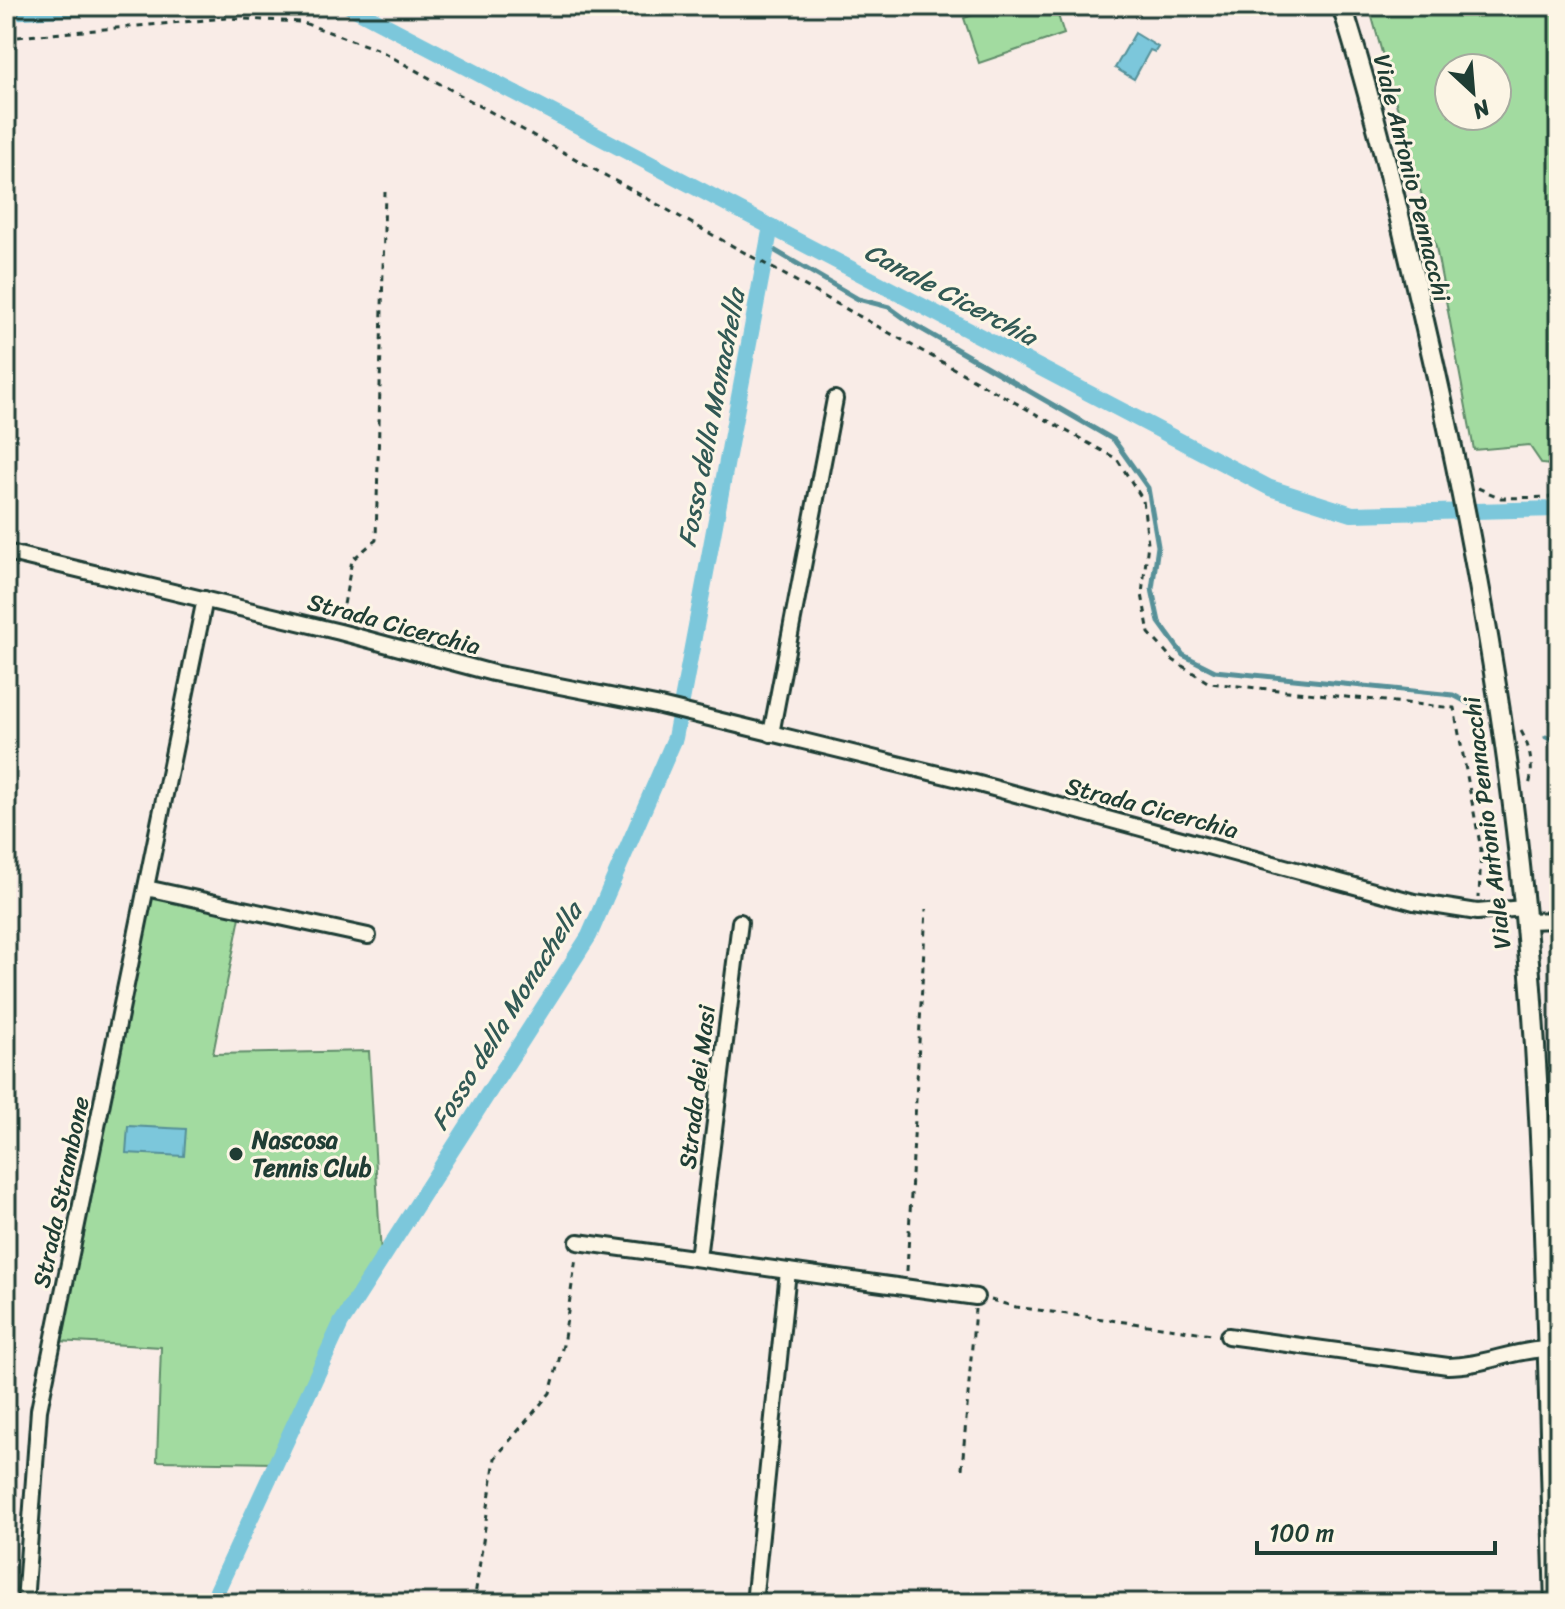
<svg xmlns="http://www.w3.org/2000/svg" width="1565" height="1609" font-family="Sriracha,sans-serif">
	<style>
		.green { fill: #a2dba0; stroke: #608c6a; stroke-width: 2; fill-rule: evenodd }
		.water { fill: #7bc7db; stroke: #569098; stroke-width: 2 }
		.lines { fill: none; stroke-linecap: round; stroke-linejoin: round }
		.stream { stroke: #569098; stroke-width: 5 }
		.canal { stroke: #7bc7db; stroke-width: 16 }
		.street-casing { stroke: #1f3d34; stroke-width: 20 }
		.secondary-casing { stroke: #1f3d34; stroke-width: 24 }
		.path { stroke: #1f3d34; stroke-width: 3; stroke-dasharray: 6 6; stroke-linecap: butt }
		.street { stroke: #fcf5e5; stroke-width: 14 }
		.secondary { stroke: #fcf5e5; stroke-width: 18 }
		.poi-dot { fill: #1f3d34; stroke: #fcf5e5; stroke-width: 3 }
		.labels { text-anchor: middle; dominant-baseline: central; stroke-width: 6; stroke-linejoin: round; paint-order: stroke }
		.street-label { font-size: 24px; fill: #1f3d34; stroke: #fcf5e5 }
		.poi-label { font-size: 24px; font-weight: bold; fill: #1f3d34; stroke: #fcf5e5; text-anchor: start }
		.water-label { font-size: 26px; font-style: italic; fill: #315955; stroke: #fcf5e5 }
	</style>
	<rect width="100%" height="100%" fill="#f9ece7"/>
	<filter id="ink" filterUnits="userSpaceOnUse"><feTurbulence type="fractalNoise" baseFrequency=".0125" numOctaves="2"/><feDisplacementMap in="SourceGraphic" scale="16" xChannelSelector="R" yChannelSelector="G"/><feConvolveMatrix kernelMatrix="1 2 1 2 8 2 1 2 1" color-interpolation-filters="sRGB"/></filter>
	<g filter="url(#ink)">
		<g class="green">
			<path d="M 999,6 L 1055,6 L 1064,34 L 979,63 L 964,18 Z"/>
			<path d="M 1369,6 L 1559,6 L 1559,466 L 1542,464 L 1529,445 L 1474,450 L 1436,247 ZM 1497,68 L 1497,116 L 1449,116 L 1449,68 Z"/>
			<path d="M 150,897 L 240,917 L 213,1054 L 369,1051 L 381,1255 L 338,1322 L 274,1463 L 157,1461 L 161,1347 L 58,1341 Z"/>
		</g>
		<g class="water">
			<path d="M 1135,33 L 1158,47 L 1155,52 L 1150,50 L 1134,79 L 1115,68 Z"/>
			<path d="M 128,1126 L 186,1129 L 184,1156 L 126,1153 Z"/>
		</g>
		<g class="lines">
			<g class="stream">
				<path d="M 767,246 L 858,299 L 889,307 L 911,323 L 1114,440 L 1148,488 L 1158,546 L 1152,589 L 1159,622 L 1183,655 L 1215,671 L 1453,695 L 1482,710"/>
				<path d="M 1546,737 L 1559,743"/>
			</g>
			<g class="canal">
				<path d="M 349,6 L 1270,488 L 1352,514 L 1559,509"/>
				<path d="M 6,12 L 114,6"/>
				<path d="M 216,1603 L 216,1593 L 341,1323 L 589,936 L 675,738 L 771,226"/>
			</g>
			<defs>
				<g id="street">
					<path d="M 6,552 L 340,632 L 493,673 L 656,705 L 975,783 L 1414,902 L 1477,912 L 1524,908"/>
					<path d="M 771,734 L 835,399"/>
					<path d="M 146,888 L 368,936"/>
					<path d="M 1525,921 L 1559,920"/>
					<path d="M 578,1242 L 976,1297"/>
					<path d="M 698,1258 L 740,922"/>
					<path d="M 1228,1336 L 1448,1366 C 1482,1366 1512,1350 1547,1349"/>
					<path d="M 25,1603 L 39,1410 L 205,599"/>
					<path d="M 754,1603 L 788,1271"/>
				</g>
				<path id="secondary" d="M 1342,6 C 1374,107 1398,210 1422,312 C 1468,508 1505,705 1524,905 C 1546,1136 1547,1371 1555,1603"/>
			</defs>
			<use href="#street" class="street-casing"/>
			<use href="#secondary" class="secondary-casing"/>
			<g class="path">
				<path d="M 6,38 L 227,18 L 301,22 L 379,50 L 1117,459 L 1143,500 L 1148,543 L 1142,594 L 1149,633 L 1173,660 L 1209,683 L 1454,708 L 1481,849 L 1479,898"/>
				<path d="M 1478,488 L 1501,498 L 1559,497"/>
				<path d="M 342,616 L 352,560 L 376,540 L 385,192"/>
				<path d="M 1521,731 C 1530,746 1535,771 1528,788"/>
				<path d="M 907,1271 L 926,909"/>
				<path d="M 991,1300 L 1016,1307 L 1212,1334"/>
				<path d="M 962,1469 L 975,1309"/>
				<path d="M 474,1603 L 495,1458 L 550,1393 L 563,1345 L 576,1258"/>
			</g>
			<use href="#street" class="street"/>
			<use href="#secondary" class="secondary"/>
		</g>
	</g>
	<circle class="poi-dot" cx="236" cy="1154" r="8"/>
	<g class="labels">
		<g class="street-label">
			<text transform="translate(1412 178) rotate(76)">Viale Antonio Pennacchi</text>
			<text transform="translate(394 624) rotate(15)">Strada Cicerchia</text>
			<text transform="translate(1152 808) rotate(15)">Strada Cicerchia</text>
			<text transform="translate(1487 823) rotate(-97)">Viale Antonio Pennacchi</text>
			<text transform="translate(697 1087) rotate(-83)">Strada dei Masi</text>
			<text transform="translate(61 1192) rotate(-78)">Strada Strambone</text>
		</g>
		<g class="poi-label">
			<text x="252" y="1140">Nascosa<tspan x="252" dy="28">Tennis Club</tspan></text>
		</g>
		<g class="water-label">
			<text transform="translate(951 294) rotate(28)">Canale Cicerchia</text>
			<text transform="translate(711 418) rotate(-79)">Fosso della Monachella</text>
			<text transform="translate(506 1016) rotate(-58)">Fosso della Monachella</text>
		</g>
	</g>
	<rect width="1565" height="1609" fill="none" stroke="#fcf5e5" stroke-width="32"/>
	<rect x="16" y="16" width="1533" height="1577" fill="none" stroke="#1f3d34" stroke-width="3" filter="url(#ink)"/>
	<g transform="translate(1473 92) rotate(154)"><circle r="38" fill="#fcf5e5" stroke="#a4ab9e" stroke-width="2"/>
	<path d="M0-6L14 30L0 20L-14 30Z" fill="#1f3d34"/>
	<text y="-12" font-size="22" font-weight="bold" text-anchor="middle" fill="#1f3d34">N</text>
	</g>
	<path d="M1257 1541v12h238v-12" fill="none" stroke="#1f3d34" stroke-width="4"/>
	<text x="1269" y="1541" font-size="24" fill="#1f3d34" stroke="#fcf5e5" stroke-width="6" paint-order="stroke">100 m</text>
</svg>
